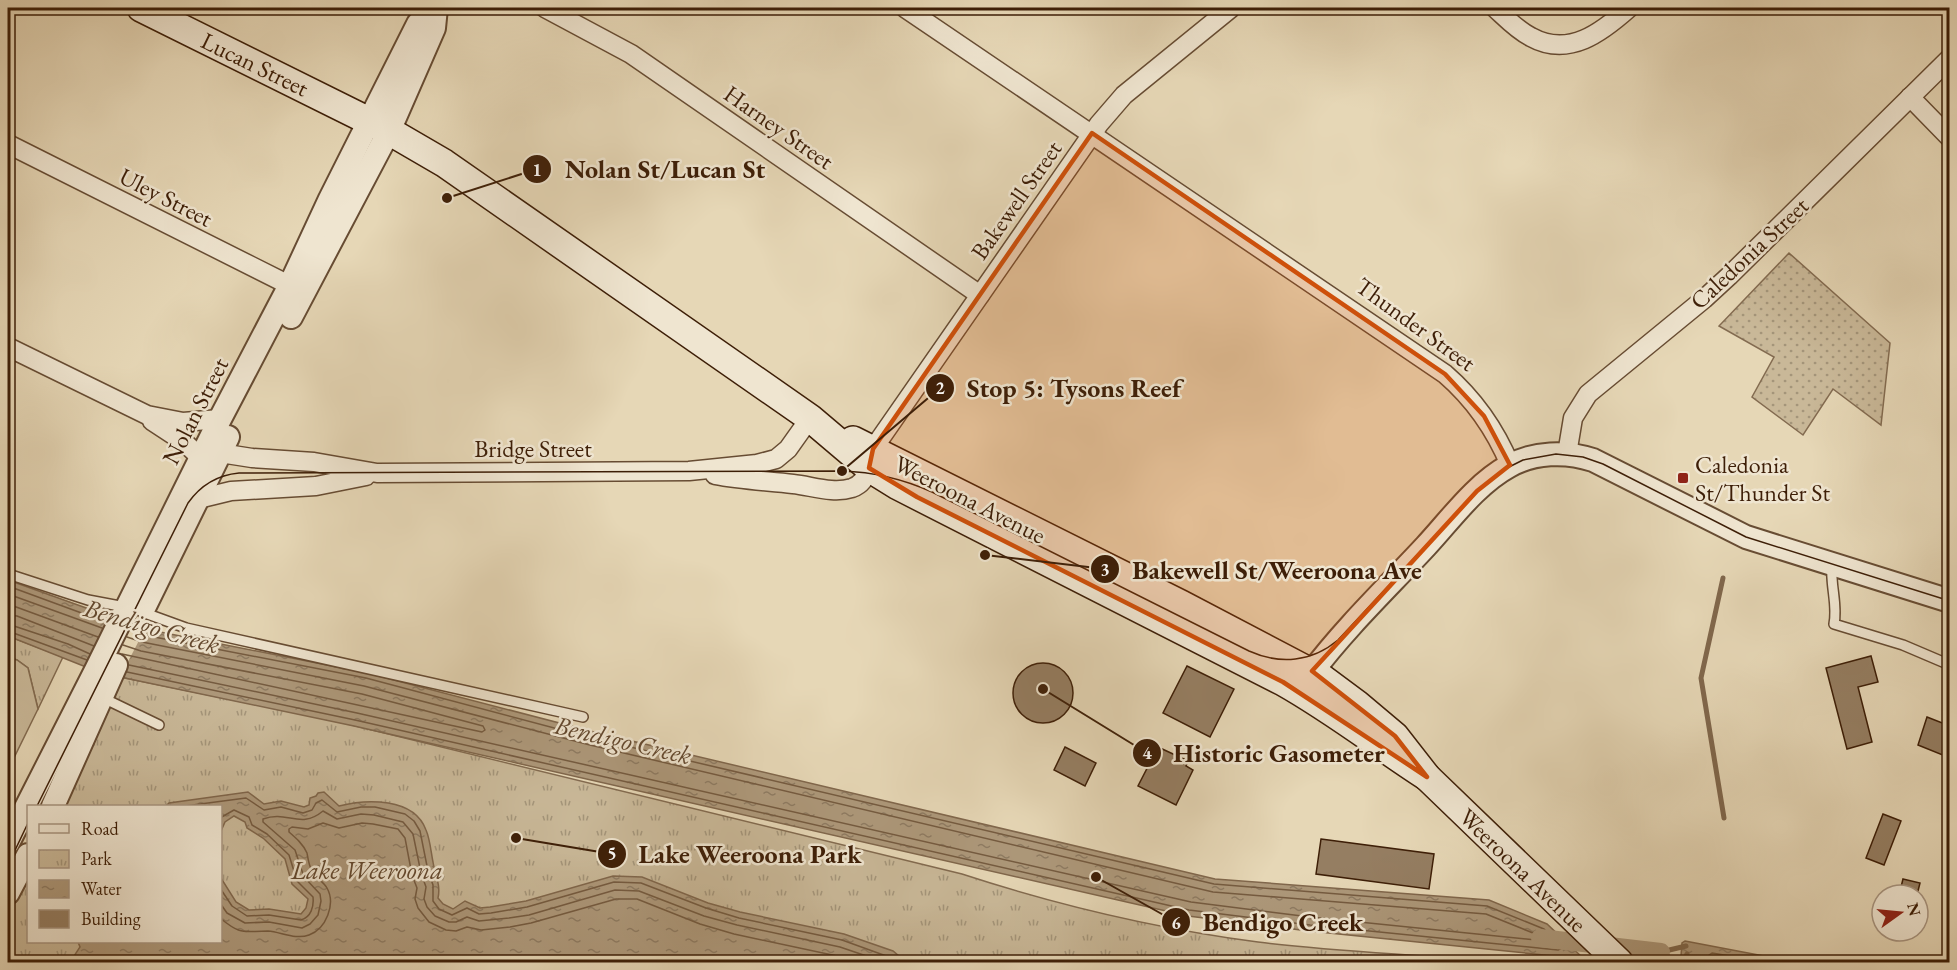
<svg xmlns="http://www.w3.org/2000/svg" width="1957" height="970" font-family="'EB Garamond',serif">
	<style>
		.grass { fill: url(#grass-dots); stroke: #836b50; stroke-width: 1.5 }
		.park { fill: url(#park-tufts); stroke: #836b50; stroke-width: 1.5 }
		.pitch { fill: #c9b898; stroke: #836b50; stroke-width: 1.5 }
		.water { fill: url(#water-ripples); stroke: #80674c; stroke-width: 1.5 }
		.pier { fill: #e6d7b6 }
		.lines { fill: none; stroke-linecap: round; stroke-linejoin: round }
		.shore { stroke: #755b40; stroke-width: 1.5 }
		.stream { stroke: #80674c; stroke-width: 5 }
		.canal { stroke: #ad987a; stroke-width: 18 }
		.building { fill: #957e62; stroke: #3d1e07; stroke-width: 1.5 }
		.service-casing { stroke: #674c33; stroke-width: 12 }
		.minor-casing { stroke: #674c33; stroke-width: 21 }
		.tertiary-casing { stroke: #674c33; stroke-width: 26 }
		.secondary-casing { stroke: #3d1e07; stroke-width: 30 }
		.service { stroke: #efe5d0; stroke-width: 9 }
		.minor { stroke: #efe5d0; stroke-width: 18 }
		.tertiary { stroke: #efe5d0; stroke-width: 22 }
		.secondary { stroke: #efe5d0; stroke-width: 27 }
		.tram { stroke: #3d1e07; stroke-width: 1.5 }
		.marked { fill: #ce500b; fill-opacity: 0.2; stroke: #ce500b; stroke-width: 4.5; stroke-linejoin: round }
		.poi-dot { fill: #8f2418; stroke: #efe5d0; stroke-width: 2 }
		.labels { text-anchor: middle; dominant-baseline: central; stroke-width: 5; stroke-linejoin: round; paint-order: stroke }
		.street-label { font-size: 24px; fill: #3d1e07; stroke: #efe5d0 }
		.poi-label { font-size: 24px; fill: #3d1e07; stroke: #efe5d0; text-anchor: start }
		.water-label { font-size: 26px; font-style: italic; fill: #64492f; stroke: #efe5d0 }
		.leader { fill: none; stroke: #3d1e07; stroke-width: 2 }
		.callout-dot { fill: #3d1e07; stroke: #efe5d0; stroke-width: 2 }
		.mark-label { font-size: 18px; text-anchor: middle; font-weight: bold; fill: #fff }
		.callout-label { font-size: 26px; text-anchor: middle; font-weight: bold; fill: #3d1e07; stroke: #efe5d0; stroke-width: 5; stroke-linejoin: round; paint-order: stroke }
	</style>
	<defs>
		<pattern id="grass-dots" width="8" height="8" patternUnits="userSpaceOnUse" patternTransform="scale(1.5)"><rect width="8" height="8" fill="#c9b898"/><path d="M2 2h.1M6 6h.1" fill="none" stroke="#a4957a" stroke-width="1.8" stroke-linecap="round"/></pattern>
		<pattern id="park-tufts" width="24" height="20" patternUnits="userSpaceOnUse" patternTransform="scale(1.5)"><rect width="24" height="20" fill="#c9b898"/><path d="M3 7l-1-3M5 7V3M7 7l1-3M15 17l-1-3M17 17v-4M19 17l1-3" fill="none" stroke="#a4957a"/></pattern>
		<pattern id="water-ripples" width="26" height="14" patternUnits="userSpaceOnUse" patternTransform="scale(1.5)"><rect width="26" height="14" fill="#ad987a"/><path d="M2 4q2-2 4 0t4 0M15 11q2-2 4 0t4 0" fill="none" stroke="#8e7b62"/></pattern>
	</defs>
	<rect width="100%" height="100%" fill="#e6d7b6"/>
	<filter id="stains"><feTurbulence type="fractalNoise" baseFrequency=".00333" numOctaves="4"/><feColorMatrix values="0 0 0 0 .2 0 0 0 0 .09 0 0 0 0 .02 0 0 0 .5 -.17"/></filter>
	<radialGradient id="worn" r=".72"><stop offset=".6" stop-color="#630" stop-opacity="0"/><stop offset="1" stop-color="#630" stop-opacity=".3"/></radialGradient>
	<path class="grass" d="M 1789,253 L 1890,343 L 1881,425 L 1833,389 L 1803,435 L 1752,397 L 1774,357 L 1719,326 Z"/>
	<g class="park">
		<path d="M 8,636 L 63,657 L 38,709 L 28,668 L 17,660 L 8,657 Z"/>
		<path d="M 120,677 L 331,720 L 962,874 C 1057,905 1159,929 1258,942 C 1338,952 1418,954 1498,962 L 8,962 L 8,912 L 28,869 L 28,942 L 220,942 L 220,806 L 58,806 Z"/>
	</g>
	<path class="pitch" d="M 8,657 L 17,660 L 28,668 L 38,709 L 8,770 Z"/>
	<g class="water">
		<path d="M 8,580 L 145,629 L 367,673 L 594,732 L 1215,879 L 1489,900 L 1547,924 L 1584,959 L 1309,931 L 1188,916 L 354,726 L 120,677 L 86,667 L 8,636 Z"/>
		<path d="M 248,792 L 264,804 L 281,801 L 304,807 L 309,805 L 310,798 L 316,796 L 318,793 L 324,792 L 339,806 C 366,799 414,797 426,830 C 430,839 431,852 433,862 C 435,875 441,885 438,898 L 443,904 L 453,909 L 465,901 L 480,908 L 490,907 L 526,901 L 613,876 L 642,877 L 708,903 L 740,912 L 844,934 L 893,951 L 906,962 L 76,962 L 74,956 L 80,947 L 78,942 L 220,942 L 221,878 L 236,902 L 249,910 L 269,909 L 301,914 L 306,908 L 308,899 L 292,884 L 285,859 L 263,838 L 247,828 L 245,822 L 234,816 L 225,822 L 221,831 L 220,806 L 166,806 L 169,803 Z"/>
		<path d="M 1685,941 L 1769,957 L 1776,959 L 1776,962 L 1727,962 L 1683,958 L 1681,956 L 1682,943 Z"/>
	</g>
	<path class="pier" d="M 111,617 L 145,629 L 120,677 L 86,667 Z"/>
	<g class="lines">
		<g class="shore">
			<path d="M 8,586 L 106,622"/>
			<path d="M 8,594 L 102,628"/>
			<path d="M 8,604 L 98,637"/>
			<path d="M 8,615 L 17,616 L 94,646"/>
			<path d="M 8,624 L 68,644 L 90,654"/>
			<path d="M 8,631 L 87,660"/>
			<path d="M 127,637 L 142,642 L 364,686 L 590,745 L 1213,892 L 1486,914 L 1538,935 L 1539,938 L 1536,940 L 1310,917 L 1191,902 L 357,713 L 129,665"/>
			<path d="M 122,654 L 482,732 L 485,730 L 483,726 L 362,694 L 141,651 L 123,645"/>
			<path d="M 127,672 L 355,720 L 1189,910 L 1310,925 L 1558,950 L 1562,948 L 1544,929 L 1487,906 L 1214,884 L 592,738 L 366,678 L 144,635 L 130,630"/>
			<path d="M 185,806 L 246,798 L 264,810 L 281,807 L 303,813 L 312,810 L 316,803 L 322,800 L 337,812 L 361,807 L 375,807 L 405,814 L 414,821 L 420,831 L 428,871 L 433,885 L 433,901 L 439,909 L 452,915 L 467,908 L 479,914 L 491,913 L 527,907 L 614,882 L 641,883 L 706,908 L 739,918 L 842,940 L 889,957 L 896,962"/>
			<path d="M 220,818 L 234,810 L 249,817 L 252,825 L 267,834 L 289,855 L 297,881 L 313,897 C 314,907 311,917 301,920 L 269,915 L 247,916 L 232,906 L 220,888"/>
			<path d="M 220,903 L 227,913 L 245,923 L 269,922 L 302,928 L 310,924 L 318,915 L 321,901 L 320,894 L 304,877 L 295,850 L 263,822 L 263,819 C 288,810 300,830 323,811 L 337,819 L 361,814 L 374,815 L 403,822 L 413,834 L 421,873 L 426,887 L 424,899 L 427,907 L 435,916 L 449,922 L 456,922 L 467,917 L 479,921 L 509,918 L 529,915 L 615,890 L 639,891 L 704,916 L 737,925 L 840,947 L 884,962"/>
			<path d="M 220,918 C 242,936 243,931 268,931 C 281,932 296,940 309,935 C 326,929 336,904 327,888 C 323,881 315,878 312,871 C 309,866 308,859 307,853 C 303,844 296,838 289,832 L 289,829 L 292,827 L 308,829 L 323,823 L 339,828 L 362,823 L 373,824 L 398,829 L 405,838 L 412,875 L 417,888 L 415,899 L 418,908 L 429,922 L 446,930 L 456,931 L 467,927 L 481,930 L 510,927 L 531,923 L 616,899 L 637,899 L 700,924 L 734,934 L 837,956 L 857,962"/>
			<path d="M 1710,962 L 1709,955 L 1712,953 L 1765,962"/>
		</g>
		<g class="stream">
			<path d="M 1723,578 L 1701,678 L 1724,818"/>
			<path d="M 1661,952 L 1686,946"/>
			<path d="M 1661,952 L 1672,959 L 1684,961 L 1687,954"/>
		</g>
		<path class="canal" d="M 1540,938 L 1661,952"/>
	</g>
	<g class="building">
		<path d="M 1871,656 L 1878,682 L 1858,687 L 1872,742 L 1847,749 L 1826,668 Z"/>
		<circle cx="1043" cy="693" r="30"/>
		<path d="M 1187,666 L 1234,689 L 1210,737 L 1163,713 Z"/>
		<path d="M 1927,717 L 1950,726 L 1950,758 L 1918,745 Z"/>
		<path d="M 1065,747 L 1096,763 L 1085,786 L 1054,770 Z"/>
		<path d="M 1158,747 L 1188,761 L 1186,766 L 1193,770 L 1176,805 L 1138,786 Z"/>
		<path d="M 1883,814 L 1901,821 L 1884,865 L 1866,858 Z"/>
		<path d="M 1321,839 L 1434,854 L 1429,889 L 1316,874 Z"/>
		<path d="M 1903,879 L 1920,883 L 1917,895 L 1899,895 Z"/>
	</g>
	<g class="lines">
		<defs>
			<g id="service">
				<path d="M 1832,565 C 1830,585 1838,605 1834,624 L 1903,645 L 1950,665"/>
				<path d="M 8,574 L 88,600 L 125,607"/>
				<path d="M 142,612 L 186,628 L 583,717"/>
				<path d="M 103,698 L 159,725"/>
			</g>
			<g id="minor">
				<path d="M 545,8 L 631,54 L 980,295"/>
				<path d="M 905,8 L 1445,374 C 1475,400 1495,429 1510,465"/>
				<path d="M 1495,8 C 1506,18 1517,30 1531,37 C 1569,58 1602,32 1629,8"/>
				<path d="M 1910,97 L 1950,138"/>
				<path d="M 8,144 L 301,291"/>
				<path d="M 8,347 L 147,415 L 183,422 L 220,419"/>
				<path d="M 152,421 L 184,442 L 201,458"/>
				<path d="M 873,449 L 1099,124 L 1124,95 L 1231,8"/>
				<path d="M 220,453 L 252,458 L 314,462 L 377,473 L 689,471 L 757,464 L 776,459 L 788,449 L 810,418"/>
				<path d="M 1567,454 L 1573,418 L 1588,394 L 1704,299 L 1729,276 L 1950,58"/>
				<path d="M 715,475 C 741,480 766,481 793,484 C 812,486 833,494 852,488 C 863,484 865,477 869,468"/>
				<path d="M 198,499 L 231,491 L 316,486 L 366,476"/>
			</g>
			<g id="tertiary">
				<path d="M 291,317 L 389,131 L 434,28 L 436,8"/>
				<path d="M 145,606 L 228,437"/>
				<path d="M 1312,672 C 1346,627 1388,587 1426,546 C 1451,519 1476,484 1509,466 C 1534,452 1566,451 1593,460 L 1746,537 L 1950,601"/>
				<path d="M 53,806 L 116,665"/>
				<path d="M 8,843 L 96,670 L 220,419 L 290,285 L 330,199 L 418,24 L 433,8"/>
				<path d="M 8,893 L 28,855"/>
			</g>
			<g id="secondary">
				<path d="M 141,8 L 389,131 L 444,163 L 810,418 L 869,468 L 898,486 L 1283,682 C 1333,710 1379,746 1427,777"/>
				<path d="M 853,440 L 1181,604 L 1322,678 L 1357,704 L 1395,736 L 1427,777 L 1619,962"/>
			</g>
		</defs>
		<use href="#service" class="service-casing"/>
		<use href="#minor" class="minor-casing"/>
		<use href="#tertiary" class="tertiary-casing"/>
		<use href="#secondary" class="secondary-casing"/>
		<use href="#service" class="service"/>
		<use href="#minor" class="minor"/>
		<use href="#tertiary" class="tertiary"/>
		<use href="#secondary" class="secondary"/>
		<g class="tram">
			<path d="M 37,806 L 188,503 C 200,486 218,475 239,473 L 842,471 C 874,472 903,479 932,492 L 1249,651 C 1280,665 1312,662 1338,640 L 1477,491 L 1501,471 L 1523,460 L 1556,454 L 1583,457 L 1603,464 L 1746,537 L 1950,601"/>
			<path d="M 8,865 L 28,823"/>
		</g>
	</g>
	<path class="marked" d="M 1092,133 L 1445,374 L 1484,416 L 1510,465 L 1477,491 L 1312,671 L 1395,736 L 1427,777 L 1283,682 L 917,497 L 869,468 L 873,449 Z"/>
	<rect class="poi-dot" x="1677" y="472" width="12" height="12" rx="3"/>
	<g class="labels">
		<g class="street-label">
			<text transform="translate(255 64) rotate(26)">Lucan Street</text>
			<text transform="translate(779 127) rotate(35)">Harney Street</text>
			<text transform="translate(166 197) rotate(27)">Uley Street</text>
			<text transform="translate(1016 200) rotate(-55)">Bakewell Street</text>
			<text transform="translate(1749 253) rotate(-43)">Caledonia Street</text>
			<text transform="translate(1416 324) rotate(36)">Thunder Street</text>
			<text transform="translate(195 411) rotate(-63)">Nolan Street</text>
			<text x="533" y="448">Bridge Street</text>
			<text transform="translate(970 499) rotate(27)">Weeroona Avenue</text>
			<text transform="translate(1523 870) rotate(44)">Weeroona Avenue</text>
		</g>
		<g class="poi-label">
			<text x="1695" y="464">Caledonia<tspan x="1695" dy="28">St/Thunder St</tspan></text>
		</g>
		<g class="water-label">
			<text transform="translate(152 626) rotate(16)">Bendigo Creek</text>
			<text transform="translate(623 740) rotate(13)">Bendigo Creek</text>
			<text x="367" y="870">Lake Weeroona</text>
		</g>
	</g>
	<path class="leader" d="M447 198L537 169M842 471L940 388M985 555L1105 569M1043 689L1147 753M516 838L612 854M1096 877L1176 922"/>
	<g class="callout-dot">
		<circle cx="447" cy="198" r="6"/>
		<circle cx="842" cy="471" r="6"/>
		<circle cx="985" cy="555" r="6"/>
		<circle cx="1043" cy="689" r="6"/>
		<circle cx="516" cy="838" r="6"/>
		<circle cx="1096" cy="877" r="6"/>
		<circle cx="537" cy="169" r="15"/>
		<circle cx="940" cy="388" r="15"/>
		<circle cx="1105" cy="569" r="15"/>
		<circle cx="1147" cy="753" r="15"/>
		<circle cx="612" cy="854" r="15"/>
		<circle cx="1176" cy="922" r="15"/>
	</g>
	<g class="mark-label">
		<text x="537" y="176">1</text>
		<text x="940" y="394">2</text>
		<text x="1105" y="576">3</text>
		<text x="1147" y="759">4</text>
		<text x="612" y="860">5</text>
		<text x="1176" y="929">6</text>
	</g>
	<g class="callout-label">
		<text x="665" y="178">Nolan St/Lucan St</text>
		<text x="1074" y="397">Stop 5: Tysons Reef</text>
		<text x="1277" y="579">Bakewell St/Weeroona Ave</text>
		<text x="1279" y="762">Historic Gasometer</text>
		<text x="750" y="863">Lake Weeroona Park</text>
		<text x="1283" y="931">Bendigo Creek</text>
	</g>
	<rect width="1957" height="970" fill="none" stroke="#e6d7b6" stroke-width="30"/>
	<rect x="9" y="9" width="1939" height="952" fill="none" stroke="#3d1e07" stroke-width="3"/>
	<rect x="15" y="15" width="1927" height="940" fill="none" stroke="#3d1e07" stroke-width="1.5"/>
	<rect x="27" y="805" width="195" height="138" fill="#efe5d0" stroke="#a89580" stroke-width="1.5"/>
	<rect x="39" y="824" width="30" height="9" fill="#efe5d0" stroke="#a89580" stroke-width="1.5"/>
	<text x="81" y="835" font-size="18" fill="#3d1e07">Road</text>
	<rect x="39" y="850" width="30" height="18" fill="url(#park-tufts)" stroke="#a89580" stroke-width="1.5"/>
	<text x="81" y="865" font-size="18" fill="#3d1e07">Park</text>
	<rect x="39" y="880" width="30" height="18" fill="url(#water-ripples)" stroke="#a89580" stroke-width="1.5"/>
	<text x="81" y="895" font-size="18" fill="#3d1e07">Water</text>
	<rect x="39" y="910" width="30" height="18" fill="#957e62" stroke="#a89580" stroke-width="1.5"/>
	<text x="81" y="925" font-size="18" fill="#3d1e07">Building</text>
	<g transform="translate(1900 913) rotate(75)"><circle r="28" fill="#efe5d0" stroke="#a89580" stroke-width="1.5"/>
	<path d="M0-4.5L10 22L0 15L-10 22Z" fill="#8f2418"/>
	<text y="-9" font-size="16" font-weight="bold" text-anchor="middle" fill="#3d1e07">N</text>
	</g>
	<rect width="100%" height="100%" filter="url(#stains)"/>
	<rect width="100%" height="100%" fill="url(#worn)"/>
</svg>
